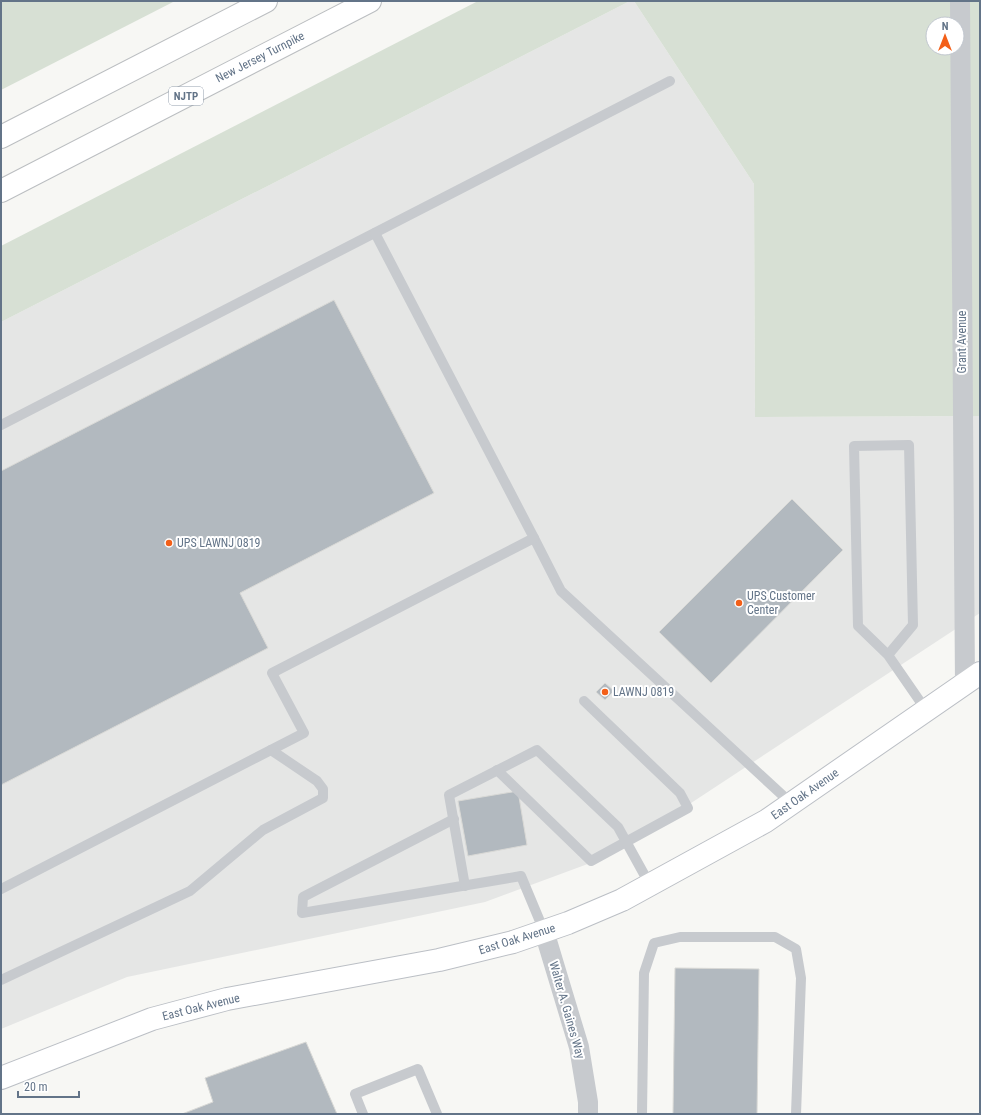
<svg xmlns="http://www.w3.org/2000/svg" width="981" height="1115" font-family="'Roboto Condensed',sans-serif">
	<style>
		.built { fill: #e5e6e5 }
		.green { fill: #d7e0d4; fill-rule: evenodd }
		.building { fill: #b2b9bf; stroke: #d9d9d6 }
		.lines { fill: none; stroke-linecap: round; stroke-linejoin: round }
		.secondary-casing { stroke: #bbbfc5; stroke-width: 24 }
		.highway-casing { stroke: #bbbec1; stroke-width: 24 }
		.lane { stroke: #c7cace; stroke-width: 10 }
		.street { stroke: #c7cace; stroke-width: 20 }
		.secondary { stroke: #fff; stroke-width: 22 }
		.highway { stroke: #fff; stroke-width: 22 }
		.poi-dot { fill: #f35f18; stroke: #fff; stroke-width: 1.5 }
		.labels { text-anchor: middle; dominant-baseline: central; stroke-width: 4; stroke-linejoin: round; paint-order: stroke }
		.shield { fill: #fff; stroke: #929eac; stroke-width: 1 }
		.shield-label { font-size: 11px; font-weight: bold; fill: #637488 }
		.street-label { font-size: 12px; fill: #637488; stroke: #fff }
		.poi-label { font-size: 12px; fill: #637488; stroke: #fff; text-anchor: start }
	</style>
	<rect width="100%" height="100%" fill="#f7f7f4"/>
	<path class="built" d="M 630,1 L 634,1 L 754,184 L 755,417 L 980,416 L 980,613 L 612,855 L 485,902 L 127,977 L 1,1029 L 1,322 Z"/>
	<g class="green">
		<path d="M 1,1 L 175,1 L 1,90 Z"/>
		<path d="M 478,1 L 630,1 L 1,322 L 1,246 Z"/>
		<path d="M 634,1 L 980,1 L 980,416 L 755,417 L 754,184 ZM 933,24 L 957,24 L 957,48 L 933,48 Z"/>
	</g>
	<g class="building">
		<path d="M 334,300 L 434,493 L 240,593 L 268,648 L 1,785 L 1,471 Z"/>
		<path d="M 792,499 L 843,550 L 711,683 L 659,632 Z"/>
		<path d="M 605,683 L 614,691 L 605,700 L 596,692 Z"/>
		<path d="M 518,791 L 527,845 L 468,856 L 458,801 Z"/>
		<path d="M 675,968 L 759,969 L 757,1114 L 673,1114 Z"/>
		<path d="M 306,1042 L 337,1114 L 182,1114 L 213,1102 L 205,1078 Z"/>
	</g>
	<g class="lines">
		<defs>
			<path id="secondary" d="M 1,1078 L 152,1019 L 227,999 L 439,960 L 513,942 L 568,923 L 622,900 L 766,821 L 980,673"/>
			<g id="highway">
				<path d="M 1,137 L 266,1"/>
				<path d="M 1,191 L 370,1"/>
			</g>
		</defs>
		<use href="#secondary" class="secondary-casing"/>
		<use href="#highway" class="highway-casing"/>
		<g class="lane">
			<path d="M 1,425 L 670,81"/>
			<path d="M 534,538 L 561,591 L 792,804"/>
			<path d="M 888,655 L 913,625 L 909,445 L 854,446 L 858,626 L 888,655 L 926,710"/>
			<path d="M 497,770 L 591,861 L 688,808 L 680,793 L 584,701"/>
			<path d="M 454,819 L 303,897 L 302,913 L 521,876 L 544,931"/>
			<path d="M 465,886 L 449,795 L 537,750 L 618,827 L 650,885"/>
			<path d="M 1,889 L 304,733 L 272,673 L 534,538 L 375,233"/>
			<path d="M 1,980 L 190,891 L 263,830 L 323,798 L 323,789 L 317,781 L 271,750"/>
			<path d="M 363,1114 L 355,1094 L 418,1069 L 437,1114"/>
			<path d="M 642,1114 L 644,973 L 654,943 L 680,937 L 775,937 L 796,949 L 801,978 L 796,1114"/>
		</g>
		<g class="street">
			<path d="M 960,1 L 965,684"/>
			<path d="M 544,931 L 579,1047 L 588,1102 L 588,1114"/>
		</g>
		<use href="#secondary" class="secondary"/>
		<use href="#highway" class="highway"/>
	</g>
	<g class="poi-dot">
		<circle cx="169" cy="543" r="4"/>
		<circle cx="739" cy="603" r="4"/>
		<circle cx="605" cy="692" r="4"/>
	</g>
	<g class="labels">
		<rect class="shield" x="169" y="87" width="34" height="18" rx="3"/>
		<g class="shield-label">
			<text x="186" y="96">NJTP</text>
		</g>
		<g class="street-label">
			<text transform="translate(260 57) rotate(-27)">New Jersey Turnpike</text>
			<text transform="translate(962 342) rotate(-90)">Grant Avenue</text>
			<text transform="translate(805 794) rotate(-35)">East Oak Avenue</text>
			<text transform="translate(517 939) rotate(-17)">East Oak Avenue</text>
			<text transform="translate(201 1007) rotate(-14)">East Oak Avenue</text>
			<text transform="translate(567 1010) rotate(74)">Walter A. Gaines Way</text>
		</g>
		<g class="poi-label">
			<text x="177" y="543">UPS LAWNJ 0819</text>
			<text x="747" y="596">UPS Customer<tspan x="747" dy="14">Center</tspan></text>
			<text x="613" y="692">LAWNJ 0819</text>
		</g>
	</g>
	<rect width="981" height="1115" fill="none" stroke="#637488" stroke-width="4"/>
	<g transform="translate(945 36)"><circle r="19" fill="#ffffff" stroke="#c1c7cf"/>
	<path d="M0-3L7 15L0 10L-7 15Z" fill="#f35f18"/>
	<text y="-6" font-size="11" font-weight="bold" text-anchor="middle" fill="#637488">N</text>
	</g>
	<path d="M18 1091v6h61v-6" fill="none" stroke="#637488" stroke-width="2"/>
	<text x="24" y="1091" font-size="12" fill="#637488" stroke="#ffffff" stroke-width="3" paint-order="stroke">20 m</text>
</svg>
